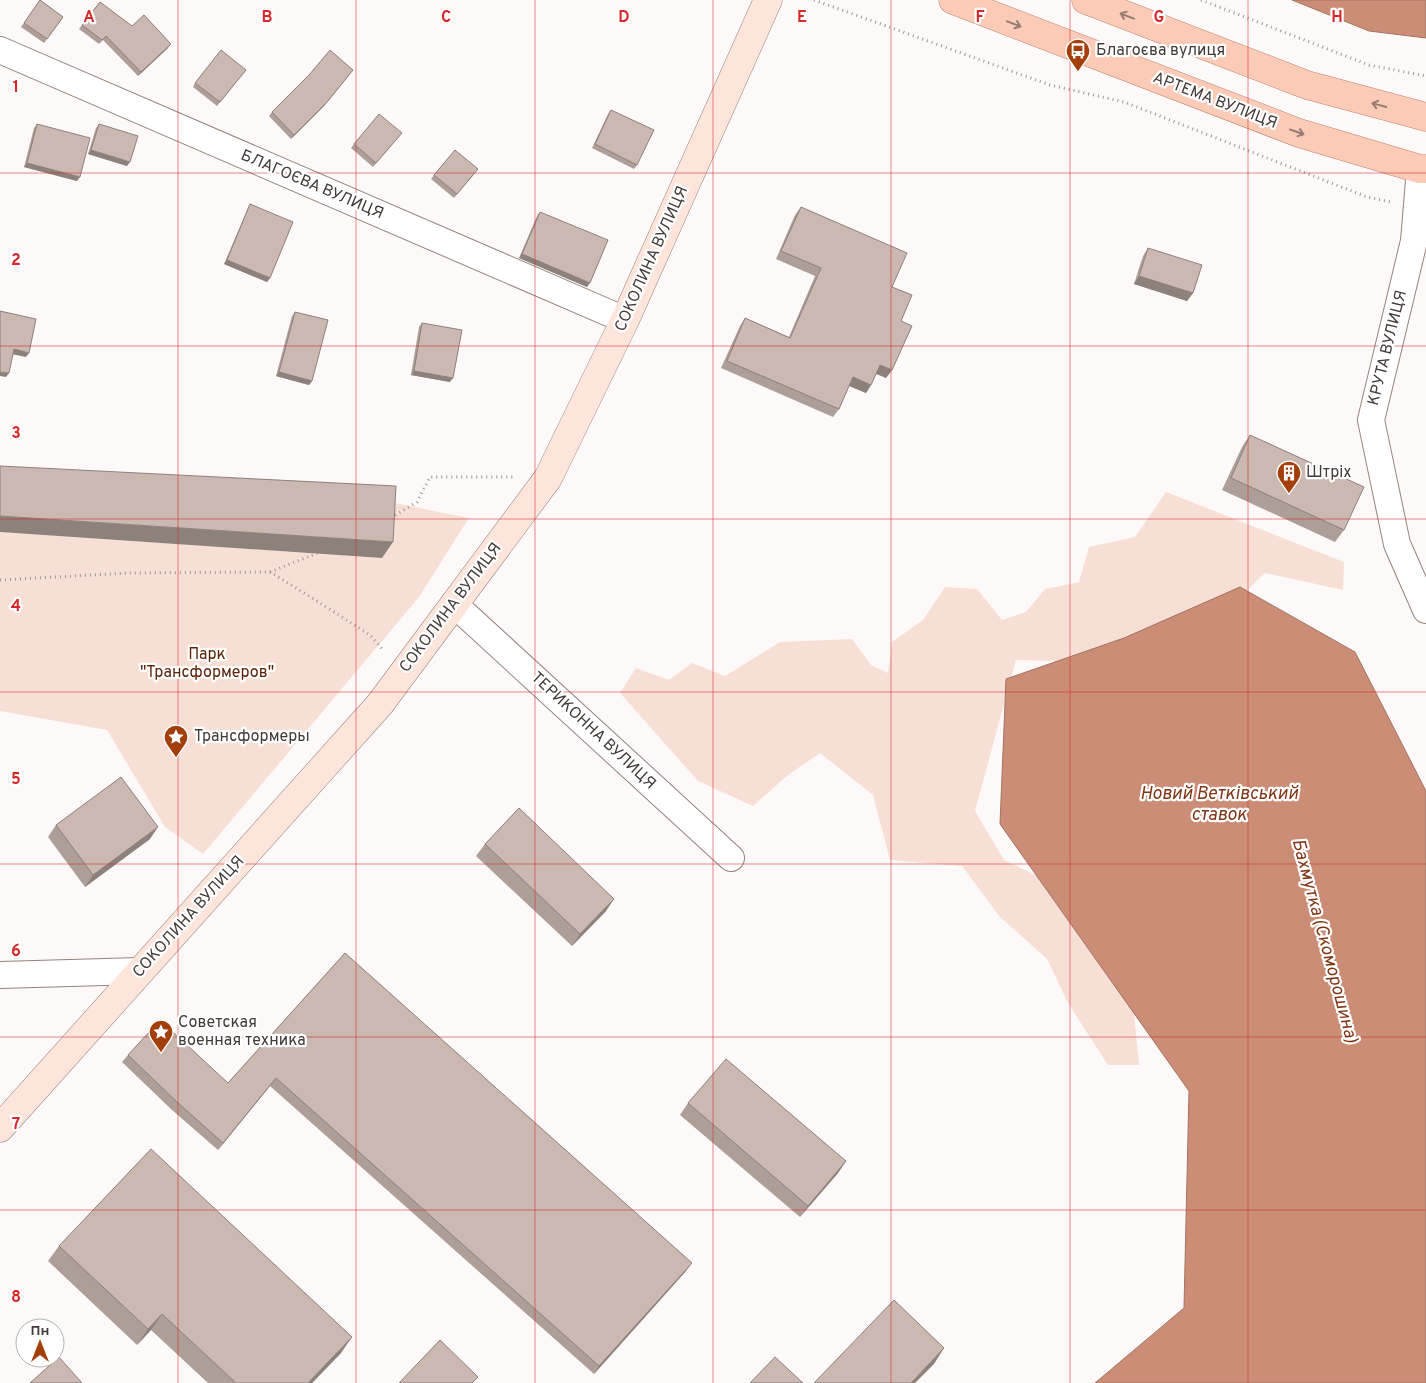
<svg xmlns="http://www.w3.org/2000/svg" width="1426" height="1383" font-family="Overpass,sans-serif">
	<style>
		.green { fill: #f7dfd6 }
		.water { fill: #cb8d75; stroke: #a27463 }
		.lines { fill: none; stroke-linecap: round; stroke-linejoin: round }
		.street-casing { stroke: #94837c; stroke-width: 28 }
		.secondary-casing { stroke: #94837c; stroke-width: 29 }
		.primary-casing { stroke: #ba826c; stroke-width: 29 }
		.path { stroke: #9d9795; stroke-width: 3; stroke-dasharray: 1 4; stroke-linecap: butt }
		.street { stroke: #fff; stroke-width: 26 }
		.secondary { stroke: #fee5db; stroke-width: 28 }
		.primary { stroke: #fccbb8; stroke-width: 28 }
		.wall { fill: #ae9e98 }
		.shaded-wall { fill: #8d817c }
		.building { fill: #cab8b1; stroke: #8d817c }
		.oneway { stroke: #967c72 }
		.grid { fill: none; stroke: #d62828; stroke-width: 1; stroke-opacity: 0.55 }
		.labels { text-anchor: middle; dominant-baseline: central; stroke-width: 4.5; stroke-linejoin: round; paint-order: stroke }
		.poi-label { font-size: 16px; fill: #423b38; stroke: #fff; text-anchor: start }
		.street-label { font-size: 16px; fill: #423b38; stroke: #fff }
		.park-label { font-size: 16px; fill: #5c2309; stroke: #fff }
		.water-label { font-size: 18px; font-style: italic; fill: #7f3412; stroke: #fff }
		.grid-label { font-size: 16px; text-anchor: middle; font-weight: bold; fill: #d62828; stroke: #fff; stroke-width: 4.5; stroke-linejoin: round; paint-order: stroke }
	</style>
	<rect width="100%" height="100%" fill="#fdf9f8"/>
	<g class="green">
		<path d="M 1166,492 L 1344,562 L 1343,590 L 1265,573 L 1218,618 L 1102,662 L 1016,660 L 975,811 L 1004,860 L 1070,891 L 1114,951 L 1134,1013 L 1139,1065 L 1108,1065 L 1068,1003 L 1047,959 L 1000,917 L 962,866 L 890,860 L 873,795 L 820,753 L 788,775 L 753,806 L 698,781 L 620,693 L 636,668 L 669,680 L 692,663 L 725,676 L 780,642 L 852,639 L 871,665 L 888,673 L 892,642 L 923,620 L 945,587 L 977,589 L 1002,620 L 1026,612 L 1045,589 L 1079,582 L 1089,547 L 1135,537 Z"/>
		<path d="M 385,501 L 469,518 L 419,597 L 203,854 L 165,827 L 107,730 L 0,711 L 0,532 L 382,558 Z"/>
	</g>
	<g class="water">
		<path d="M 1292,0 L 1426,0 L 1426,38 L 1369,31 Z"/>
		<path d="M 1240,587 L 1355,652 L 1426,791 L 1426,1383 L 1095,1383 L 1184,1308 L 1189,1091 L 1000,824 L 1006,679 L 1124,638 Z"/>
	</g>
	<g class="lines">
		<defs>
			<g id="street">
				<path d="M 0,50 L 625,320"/>
				<path d="M 1420,169 L 1414,241 L 1371,420 L 1397,544 L 1426,610"/>
				<path d="M 454,604 L 731,858"/>
				<path d="M 0,975 L 140,971"/>
			</g>
			<path id="secondary" d="M 0,1128 L 380,704 L 548,478 L 625,320 L 768,0"/>
			<g id="primary">
				<path d="M 953,0 L 1299,133 L 1420,169 L 1426,169"/>
				<path d="M 1086,0 L 1307,85 L 1426,117"/>
			</g>
		</defs>
		<use href="#street" class="street-casing"/>
		<use href="#secondary" class="secondary-casing"/>
		<use href="#primary" class="primary-casing"/>
		<g class="path">
			<path d="M 814,0 L 1050,85 L 1124,102 L 1367,197 L 1391,202"/>
			<path d="M 1201,0 L 1369,65 L 1426,76"/>
			<path d="M 391,518 L 417,502 L 430,477 L 515,477"/>
			<path d="M 270,572 L 320,552"/>
			<path d="M 0,580 L 128,573 L 270,572 L 309,596 L 370,635 L 384,651"/>
		</g>
		<use href="#street" class="street"/>
		<use href="#secondary" class="secondary"/>
		<use href="#primary" class="primary"/>
	</g>
	<g class="wall">
		<path d="M 40,0 L 63,17 L 44,43 L 21,27 Z"/>
		<path d="M 100,2 L 132,26 L 168,48 L 138,76 L 103,40 L 99,44 L 79,29 Z"/>
		<path d="M 246,70 L 217,106 L 193,87 L 195,83 Z"/>
		<path d="M 350,74 L 324,106 L 291,139 L 269,116 L 272,112 Z"/>
		<path d="M 611,110 L 637,165 L 634,169 L 592,148 L 608,114 Z"/>
		<path d="M 37,124 L 77,181 L 24,167 L 34,128 Z"/>
		<path d="M 99,124 L 127,166 L 88,154 L 96,128 Z"/>
		<path d="M 402,133 L 373,167 L 351,148 L 354,144 Z"/>
		<path d="M 475,173 L 454,198 L 431,179 L 434,175 Z"/>
		<path d="M 250,204 L 270,278 L 267,282 L 224,264 L 248,208 Z"/>
		<path d="M 801,207 L 892,287 L 901,321 L 892,370 L 886,378 L 876,374 L 871,385 L 866,393 L 849,386 L 839,409 L 833,417 L 721,368 L 740,326 L 745,318 L 789,337 L 815,276 L 776,259 L 795,215 Z"/>
		<path d="M 540,212 L 587,287 L 519,258 L 537,216 Z"/>
		<path d="M 1148,248 L 1193,293 L 1187,301 L 1134,284 L 1143,256 Z"/>
		<path d="M 295,312 L 312,381 L 309,385 L 276,376 L 292,316 Z"/>
		<path d="M 422,323 L 450,382 L 411,375 L 419,327 Z"/>
		<path d="M 1250,435 L 1344,530 L 1335,542 L 1222,490 L 1242,447 Z"/>
		<path d="M 56,825 L 150,839 L 85,887 L 48,837 Z"/>
		<path d="M 485,844 L 606,911 L 572,946 L 476,856 Z"/>
		<path d="M 345,953 L 686,1271 L 594,1374 L 270,1086 L 218,1150 L 172,1110 L 122,1062 L 128,1055 L 228,1083 Z"/>
		<path d="M 688,1103 L 846,1161 L 838,1173 L 800,1217 L 680,1115 Z"/>
		<path d="M 59,1246 L 341,1353 L 312,1383 L 208,1383 L 151,1330 L 137,1345 L 48,1261 Z"/>
	</g>
	<g class="shaded-wall">
		<path d="M 171,44 L 168,48 L 138,76 L 141,72 Z"/>
		<path d="M 350,74 L 324,106 L 291,139 L 294,135 Z"/>
		<path d="M 91,150 L 130,162 L 127,166 L 88,154 Z"/>
		<path d="M 27,163 L 80,177 L 77,181 L 24,167 Z"/>
		<path d="M 522,254 L 590,283 L 587,287 L 519,258 Z"/>
		<path d="M 227,260 L 270,278 L 267,282 L 224,264 Z"/>
		<path d="M 1139,276 L 1193,293 L 1187,301 L 1134,284 Z"/>
		<path d="M 14,349 L 29,353 L 26,357 L 11,354 Z"/>
		<path d="M 880,365 L 892,370 L 886,378 L 875,373 Z"/>
		<path d="M 414,371 L 453,378 L 450,382 L 411,375 Z"/>
		<path d="M 0,372 L 9,373 L 6,377 L 0,376 Z"/>
		<path d="M 279,372 L 312,381 L 309,385 L 276,376 Z"/>
		<path d="M 853,377 L 871,385 L 866,393 L 847,385 Z"/>
		<path d="M 0,516 L 393,542 L 382,558 L 0,532 Z"/>
		<path d="M 158,827 L 150,839 L 85,887 L 93,875 Z"/>
		<path d="M 614,899 L 606,911 L 572,946 L 580,934 Z"/>
		<path d="M 276,1078 L 270,1086 L 218,1150 L 223,1143 Z"/>
		<path d="M 846,1161 L 838,1173 L 800,1217 L 808,1206 Z"/>
		<path d="M 692,1263 L 686,1271 L 594,1374 L 599,1366 Z"/>
		<path d="M 162,1314 L 151,1330 L 137,1345 L 148,1329 Z"/>
		<path d="M 352,1337 L 341,1353 L 312,1383 L 308,1383 Z"/>
		<path d="M 944,1348 L 934,1364 L 915,1383 L 911,1383 Z"/>
	</g>
	<g class="building">
		<path d="M 40,0 L 63,17 L 47,39 L 24,23 Z"/>
		<path d="M 100,2 L 132,26 L 144,15 L 171,44 L 141,72 L 106,36 L 102,40 L 82,25 Z"/>
		<path d="M 221,50 L 246,70 L 220,102 L 195,83 Z"/>
		<path d="M 330,50 L 353,70 L 327,102 L 294,135 L 272,112 L 309,75 Z"/>
		<path d="M 611,110 L 654,130 L 637,165 L 595,144 Z"/>
		<path d="M 379,114 L 402,133 L 376,163 L 354,144 Z"/>
		<path d="M 37,124 L 90,138 L 80,177 L 27,163 Z"/>
		<path d="M 99,124 L 138,136 L 130,162 L 91,150 Z"/>
		<path d="M 455,150 L 478,169 L 457,194 L 434,175 Z"/>
		<path d="M 250,204 L 293,222 L 270,278 L 227,260 Z"/>
		<path d="M 801,207 L 907,253 L 892,287 L 912,295 L 901,321 L 912,326 L 892,370 L 880,365 L 871,385 L 853,377 L 839,409 L 727,361 L 745,318 L 790,338 L 821,268 L 781,251 Z"/>
		<path d="M 540,212 L 608,240 L 590,283 L 522,254 Z"/>
		<path d="M 1148,248 L 1202,265 L 1193,293 L 1139,276 Z"/>
		<path d="M 0,311 L 36,319 L 29,353 L 14,349 L 9,373 L 0,372 Z"/>
		<path d="M 295,312 L 328,320 L 312,381 L 279,372 Z"/>
		<path d="M 422,323 L 462,330 L 453,378 L 414,371 Z"/>
		<path d="M 1250,435 L 1364,487 L 1344,530 L 1231,478 Z"/>
		<path d="M 0,466 L 396,486 L 393,542 L 0,516 Z"/>
		<path d="M 121,777 L 158,827 L 93,875 L 56,825 Z"/>
		<path d="M 519,808 L 614,899 L 580,934 L 485,844 Z"/>
		<path d="M 345,953 L 692,1263 L 599,1366 L 276,1078 L 223,1143 L 177,1102 L 128,1055 L 160,1020 L 228,1083 Z"/>
		<path d="M 726,1059 L 846,1161 L 808,1206 L 688,1103 Z"/>
		<path d="M 151,1149 L 352,1337 L 308,1383 L 236,1383 L 162,1314 L 148,1329 L 59,1246 Z"/>
		<path d="M 894,1300 L 944,1348 L 911,1383 L 814,1383 Z"/>
		<path d="M 440,1340 L 478,1377 L 472,1383 L 399,1383 Z"/>
		<path d="M 59,1357 L 82,1383 L 30,1383 Z"/>
		<path d="M 775,1357 L 803,1383 L 750,1383 Z"/>
	</g>
	<defs><path id="oneway-shaft" d="M-6 0H5M1.5-3L5.5 0L1.5 3" fill="none" stroke-width="1.6" stroke-linecap="round" stroke-linejoin="round" transform="scale(1.25)"/></defs>
	<g class="oneway">
		<use href="#oneway-shaft" transform="translate(1127 16) rotate(-159)"/>
		<use href="#oneway-shaft" transform="translate(1014 24) rotate(21)"/>
		<use href="#oneway-shaft" transform="translate(1379 105) rotate(-165)"/>
		<use href="#oneway-shaft" transform="translate(1297 132) rotate(19)"/>
	</g>
	<path class="grid" d="M 178,0 L 178,1383M 356,0 L 356,1383M 535,0 L 535,1383M 713,0 L 713,1383M 891,0 L 891,1383M 1070,0 L 1070,1383M 1248,0 L 1248,1383M 0,173 L 1426,173M 0,346 L 1426,346M 0,519 L 1426,519M 0,692 L 1426,692M 0,864 L 1426,864M 0,1037 L 1426,1037M 0,1210 L 1426,1210"/>
	<defs>
		<symbol id="bus-pin" viewBox="-11 -11 22 30"><path d="M0 17L-7.5 6A9.5 9.5 0 1 1 7.5 6Z" fill="#a33f0b" stroke="#fff"/><path d="M-5-6H5V4H4V6H2V4H-2V6H-4V4H-5ZM-3.5-4V0h7V-4ZM-3.5 1.2v1.5H-2V1.2ZM2 1.2v1.5H3.5V1.2Z" fill="#fff"/></symbol>
		<symbol id="building-pin" viewBox="-11 -11 22 30"><path d="M0 17L-7.5 6A9.5 9.5 0 1 1 7.5 6Z" fill="#a33f0b" stroke="#fff"/><path d="M-4-6H4V6H1V3H-1V6H-4ZM-2.5-4.3h1.7v1.8h-1.7ZM.8-4.3h1.7v1.8H.8ZM-2.5-1h1.7V.8h-1.7ZM.8-1h1.7V.8H.8Z" fill="#fff"/></symbol>
		<symbol id="sight-pin" viewBox="-11 -11 22 30"><path d="M0 17L-7.5 6A9.5 9.5 0 1 1 7.5 6Z" fill="#a33f0b" stroke="#fff"/><path d="M0-6L1.8-2.2L6-1.7L2.9 1.2L3.7 5.4L0 3.3L-3.7 5.4L-2.9 1.2L-6-1.7L-1.8-2.2Z" fill="#fff"/></symbol>
	</defs>
	<g fill-rule="evenodd">
		<use href="#bus-pin" x="1064" y="37" width="28" height="38"/>
		<use href="#building-pin" x="1275" y="459" width="28" height="38"/>
		<use href="#sight-pin" x="162" y="723" width="28" height="38"/>
		<use href="#sight-pin" x="147" y="1018" width="28" height="38"/>
	</g>
	<g class="labels">
		<g class="poi-label">
			<text x="1096" y="51">Благоєва вулиця</text>
			<text x="1306" y="473">Штріх</text>
			<text x="194" y="737">Трансформеры</text>
			<text x="178" y="1023">Советская<tspan x="178" dy="18">военная техника</tspan></text>
		</g>
		<g class="street-label">
			<text transform="translate(1215 101) rotate(21)">АРТЕМА ВУЛИЦЯ</text>
			<text transform="translate(312 185) rotate(23)">БЛАГОЄВА ВУЛИЦЯ</text>
			<text transform="translate(652 259) rotate(-66)">СОКОЛИНА ВУЛИЦЯ</text>
			<text transform="translate(1388 348) rotate(-76)">КРУТА ВУЛИЦЯ</text>
			<text transform="translate(451 608) rotate(-53)">СОКОЛИНА ВУЛИЦЯ</text>
			<text transform="translate(593 731) rotate(43)">ТЕРИКОННА ВУЛИЦЯ</text>
			<text transform="translate(189 917) rotate(-48)">СОКОЛИНА ВУЛИЦЯ</text>
		</g>
		<g class="park-label">
			<text x="207" y="655">Парк<tspan x="207" dy="18">"Трансформеров"</tspan></text>
		</g>
		<g class="water-label">
			<text x="1219" y="794">Новий Ветківський<tspan x="1219" dy="21">ставок</tspan></text>
			<text transform="translate(1324 941) rotate(75)">Бахмутка (Скоморошина)</text>
		</g>
	</g>
	<g class="grid-label">
		<text x="89" y="22">A</text>
		<text x="267" y="22">B</text>
		<text x="446" y="22">C</text>
		<text x="624" y="22">D</text>
		<text x="802" y="22">E</text>
		<text x="980" y="22">F</text>
		<text x="1159" y="22">G</text>
		<text x="1337" y="22">H</text>
		<text x="16" y="92">1</text>
		<text x="16" y="265">2</text>
		<text x="16" y="438">3</text>
		<text x="16" y="611">4</text>
		<text x="16" y="784">5</text>
		<text x="16" y="956">6</text>
		<text x="16" y="1129">7</text>
		<text x="16" y="1302">8</text>
	</g>
	<g transform="translate(40 1343)"><circle r="24" fill="#ffffff" stroke="#b3b1af"/>
	<path d="M0-4L9 19L0 12L-9 19Z" fill="#a33f0b"/>
	<text y="-8" font-size="14" font-weight="bold" text-anchor="middle" fill="#423b38">Пн</text>
	</g>
</svg>
